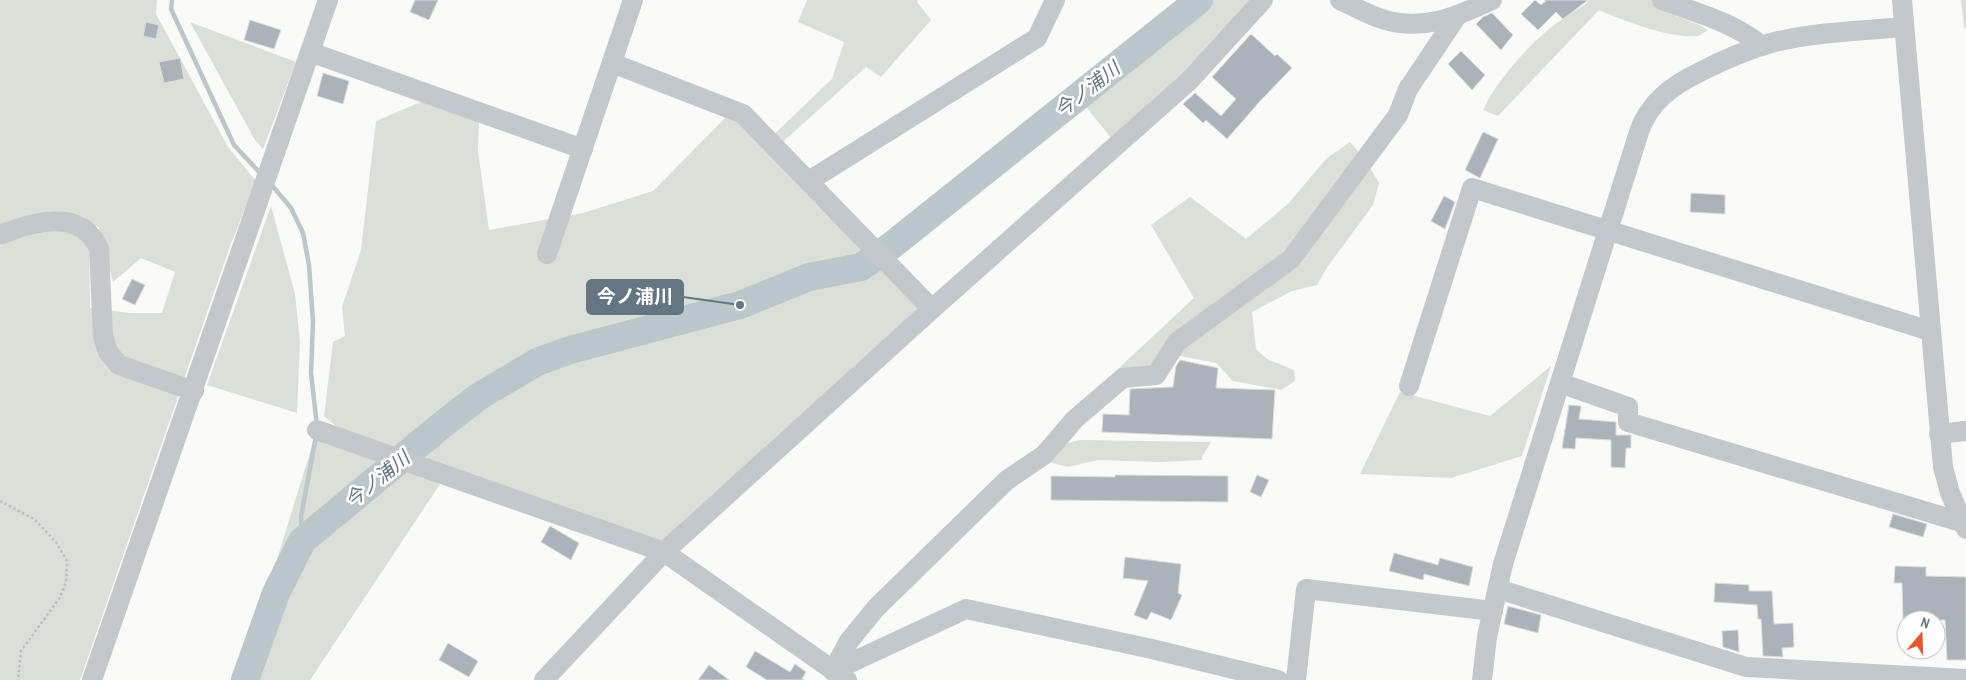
<svg xmlns="http://www.w3.org/2000/svg" width="1966" height="680" font-family="'Archivo Narrow','Noto Sans JP',sans-serif">
	<style>
		.green { fill: #dadfd7 }
		.lines { fill: none; stroke-linecap: round; stroke-linejoin: round }
		.stream { stroke: #bbc7cb; stroke-width: 4.5 }
		.river { stroke: #bbc7cb; stroke-width: 28 }
		.building { fill: #aab3b9; stroke: #dcdcda }
		.path { stroke: #bbbfc2; stroke-width: 2.5; stroke-dasharray: 2.5 2.5; stroke-linecap: butt }
		.minor { stroke: #c3c8cc; stroke-width: 20 }
		.labels { text-anchor: middle; dominant-baseline: central; stroke-width: 5; stroke-linejoin: round; paint-order: stroke }
		.water-label { font-size: 19px; font-style: italic; fill: #60757c; stroke: #fff }
		.leader { fill: none; stroke: #657683; stroke-width: 2 }
		.callout-dot { fill: #657683; stroke: #fff; stroke-width: 2 }
		.callout { fill: #657683; stroke: #657683; stroke-width: 2 }
		.callout-label { font-size: 19px; text-anchor: middle; font-weight: bold; fill: #fff }
	</style>
	<rect width="100%" height="100%" fill="#fafaf8"/>
	<g class="green">
		<path d="M 0,0 L 157,0 L 156,14 L 228,147 L 256,181 L 230,246 L 80,680 L 0,680 L 0,246 L 37,228 L 69,231 L 89,243 L 90,308 L 130,313 L 162,313 L 175,272 L 141,258 L 113,282 L 99,227 L 43,213 L 0,227 Z"/>
		<path d="M 807,0 L 918,0 L 917,2 L 931,20 L 881,77 L 866,67 L 776,148 L 768,140 L 832,79 L 844,42 L 798,22 Z"/>
		<path d="M 1184,0 L 1263,0 L 1117,145 L 1073,91 L 1157,24 Z"/>
		<path d="M 1588,0 L 1652,0 L 1676,16 L 1699,25 L 1708,30 C 1704,32 1701,35 1698,36 C 1671,39 1624,21 1599,10 L 1498,116 L 1483,110 C 1496,82 1524,50 1548,30 C 1560,20 1574,12 1586,4 Z"/>
		<path d="M 1961,0 L 1966,0 L 1966,29 L 1964,27 Z"/>
		<path d="M 190,22 L 296,62 L 263,149 L 255,140 Z"/>
		<path d="M 435,96 L 479,121 L 478,151 L 489,230 L 583,213 L 653,191 L 733,110 L 932,309 L 664,552 L 446,475 L 310,680 L 235,680 L 270,582 L 317,430 L 358,444 L 324,416 L 333,342 L 345,336 L 342,307 L 361,250 L 376,121 Z"/>
		<path d="M 1350,142 L 1365,159 L 1379,183 L 1373,205 L 1328,266 L 1317,285 L 1292,291 L 1252,312 L 1256,349 L 1267,359 L 1294,370 L 1295,381 L 1281,390 L 1233,381 L 1216,363 L 1170,354 L 1149,371 L 1075,409 L 1194,298 L 1151,225 L 1190,197 L 1246,239 L 1288,204 L 1327,158 Z"/>
		<path d="M 271,206 L 295,294 L 300,342 L 297,413 L 207,385 Z"/>
		<path d="M 1551,366 L 1522,456 L 1451,478 L 1360,474 L 1400,392 L 1490,416 Z"/>
		<path d="M 1080,440 L 1211,442 L 1202,457 L 1202,460 L 1160,462 L 1098,460 L 1068,467 L 1038,459 L 1051,447 Z"/>
	</g>
	<g class="lines">
		<g class="stream">
			<path d="M 172,0 L 171,9 L 234,145 L 261,174"/>
			<path d="M 270,183 L 291,208 L 303,233 L 309,265 L 313,322 L 311,373 L 317,426"/>
			<path d="M 302,541 L 301,517 L 316,436"/>
		</g>
		<path class="river" d="M 245,680 L 276,593 L 302,541 L 442,425 L 478,397 L 537,362 L 570,350 L 740,305 L 809,277 L 861,267 L 891,246 L 1199,0"/>
	</g>
	<g class="building">
		<path d="M 415,0 L 438,0 L 429,20 L 410,12 Z"/>
		<path d="M 1535,0 L 1541,5 L 1546,1 L 1544,0 L 1588,0 L 1563,19 L 1556,12 L 1538,30 L 1521,14 Z"/>
		<path d="M 1492,13 L 1513,35 L 1501,50 L 1476,24 L 1483,17 Z"/>
		<path d="M 250,20 L 281,30 L 274,49 L 244,40 Z"/>
		<path d="M 146,22 L 159,25 L 156,39 L 143,36 Z"/>
		<path d="M 1251,34 L 1275,56 L 1277,54 L 1292,68 L 1260,101 L 1227,139 L 1206,120 L 1203,123 L 1183,104 L 1195,93 L 1221,116 L 1236,99 L 1212,77 Z"/>
		<path d="M 1461,51 L 1485,75 L 1472,90 L 1448,64 Z"/>
		<path d="M 180,58 L 184,79 L 164,83 L 159,62 Z"/>
		<path d="M 323,73 L 349,81 L 343,104 L 317,96 Z"/>
		<path d="M 1483,132 L 1498,139 L 1480,178 L 1465,170 Z"/>
		<path d="M 1691,193 L 1725,195 L 1725,214 L 1690,212 Z"/>
		<path d="M 1444,196 L 1455,202 L 1445,229 L 1431,221 Z"/>
		<path d="M 132,279 L 145,285 L 135,305 L 122,299 Z"/>
		<path d="M 1180,360 L 1218,368 L 1216,388 L 1275,390 L 1272,439 L 1102,432 L 1103,414 L 1129,415 L 1130,389 L 1173,387 L 1176,366 Z"/>
		<path d="M 1569,405 L 1581,406 L 1579,419 L 1616,422 L 1616,435 L 1631,435 L 1631,448 L 1626,448 L 1625,468 L 1611,467 L 1611,440 L 1576,438 L 1575,449 L 1562,448 Z"/>
		<path d="M 1115,475 L 1228,476 L 1228,502 L 1051,500 L 1051,476 L 1115,477 Z"/>
		<path d="M 1257,475 L 1269,480 L 1261,497 L 1250,492 Z"/>
		<path d="M 1893,514 L 1927,524 L 1923,537 L 1889,527 Z"/>
		<path d="M 550,526 L 579,543 L 571,560 L 541,542 Z"/>
		<path d="M 1394,553 L 1438,565 L 1440,558 L 1473,567 L 1469,586 L 1424,574 L 1423,580 L 1389,571 Z"/>
		<path d="M 1125,557 L 1181,564 L 1178,593 L 1182,595 L 1171,620 L 1151,612 L 1147,620 L 1134,615 L 1148,581 L 1123,578 Z"/>
		<path d="M 1895,566 L 1926,567 L 1926,576 L 1966,577 L 1966,660 L 1947,660 L 1945,620 L 1903,620 L 1902,583 L 1894,583 Z"/>
		<path d="M 1715,583 L 1749,585 L 1749,591 L 1772,591 L 1774,624 L 1793,623 L 1794,647 L 1782,648 L 1783,657 L 1763,656 L 1761,619 L 1758,619 L 1757,605 L 1714,602 Z"/>
		<path d="M 1508,606 L 1541,615 L 1538,633 L 1504,624 Z"/>
		<path d="M 1738,630 L 1739,652 L 1723,647 L 1722,631 Z"/>
		<path d="M 448,643 L 478,661 L 469,677 L 439,660 Z"/>
		<path d="M 755,651 L 790,672 L 795,664 L 806,672 L 802,679 L 804,680 L 767,680 L 746,667 Z"/>
		<path d="M 709,665 L 729,680 L 698,680 Z"/>
	</g>
	<g class="lines">
		<path class="path" d="M 0,501 L 34,519 L 56,542 L 67,561 L 66,583 L 59,599 L 21,651 L 18,680"/>
		<g class="minor">
			<path d="M 1340,0 C 1354,6 1368,15 1382,19 C 1422,32 1456,17 1492,0"/>
			<path d="M 1662,0 C 1697,13 1733,22 1762,46"/>
			<path d="M 1902,0 L 1943,467 L 1950,493 L 1966,529"/>
			<path d="M 310,52 L 583,149"/>
			<path d="M 612,63 L 743,114 L 932,309"/>
			<path d="M 809,181 L 1037,38 L 1055,0"/>
			<path d="M 0,235 C 32,222 81,207 99,249 L 103,336 L 108,352 L 119,365 L 194,391"/>
			<path d="M 547,254 L 633,0"/>
			<path d="M 1560,383 L 1628,407 L 1628,422 L 1964,523"/>
			<path d="M 1409,386 L 1472,188 L 1930,331"/>
			<path d="M 317,430 L 664,552 L 847,680"/>
			<path d="M 1939,434 L 1966,431"/>
			<path d="M 1498,589 L 1746,667 L 1966,679"/>
			<path d="M 833,671 L 849,641 L 876,608 L 1007,480 L 1044,455 L 1075,419 L 1123,378 L 1156,375 L 1177,342 L 1291,259 L 1398,115 L 1408,89 L 1457,16"/>
			<path d="M 833,671 L 966,609 L 1152,649 L 1278,680"/>
			<path d="M 92,680 L 328,0"/>
			<path d="M 544,680 L 664,552 L 932,309 L 1189,81 L 1263,0"/>
			<path d="M 1296,680 L 1306,589 L 1493,611"/>
			<path d="M 1482,680 L 1487,637 L 1503,564 L 1639,132 C 1649,102 1673,85 1700,72 C 1723,60 1746,50 1771,43 C 1814,32 1860,31 1904,27"/>
		</g>
	</g>
	<g class="labels">
		<g class="water-label">
			<text transform="translate(1087 89) rotate(-38)">今ノ浦川</text>
			<text transform="translate(377 479) rotate(-39)">今ノ浦川</text>
		</g>
	</g>
	<path class="leader" d="M740 305L683 297"/>
	<circle class="callout-dot" cx="740" cy="305" r="5"/>
	<rect class="callout" x="587" y="280" width="96" height="34" rx="5"/>
	<g class="callout-label">
		<text x="635" y="303">今ノ浦川</text>
	</g>
	<g transform="translate(1921 635) rotate(19)"><circle r="24" fill="#ffffff" stroke="#c1c8cd"/>
	<path d="M0-4L9 19L0 12L-9 19Z" fill="#e4572e"/>
	<text y="-8" font-size="14" font-weight="bold" text-anchor="middle" fill="#657683">N</text>
	</g>
</svg>
